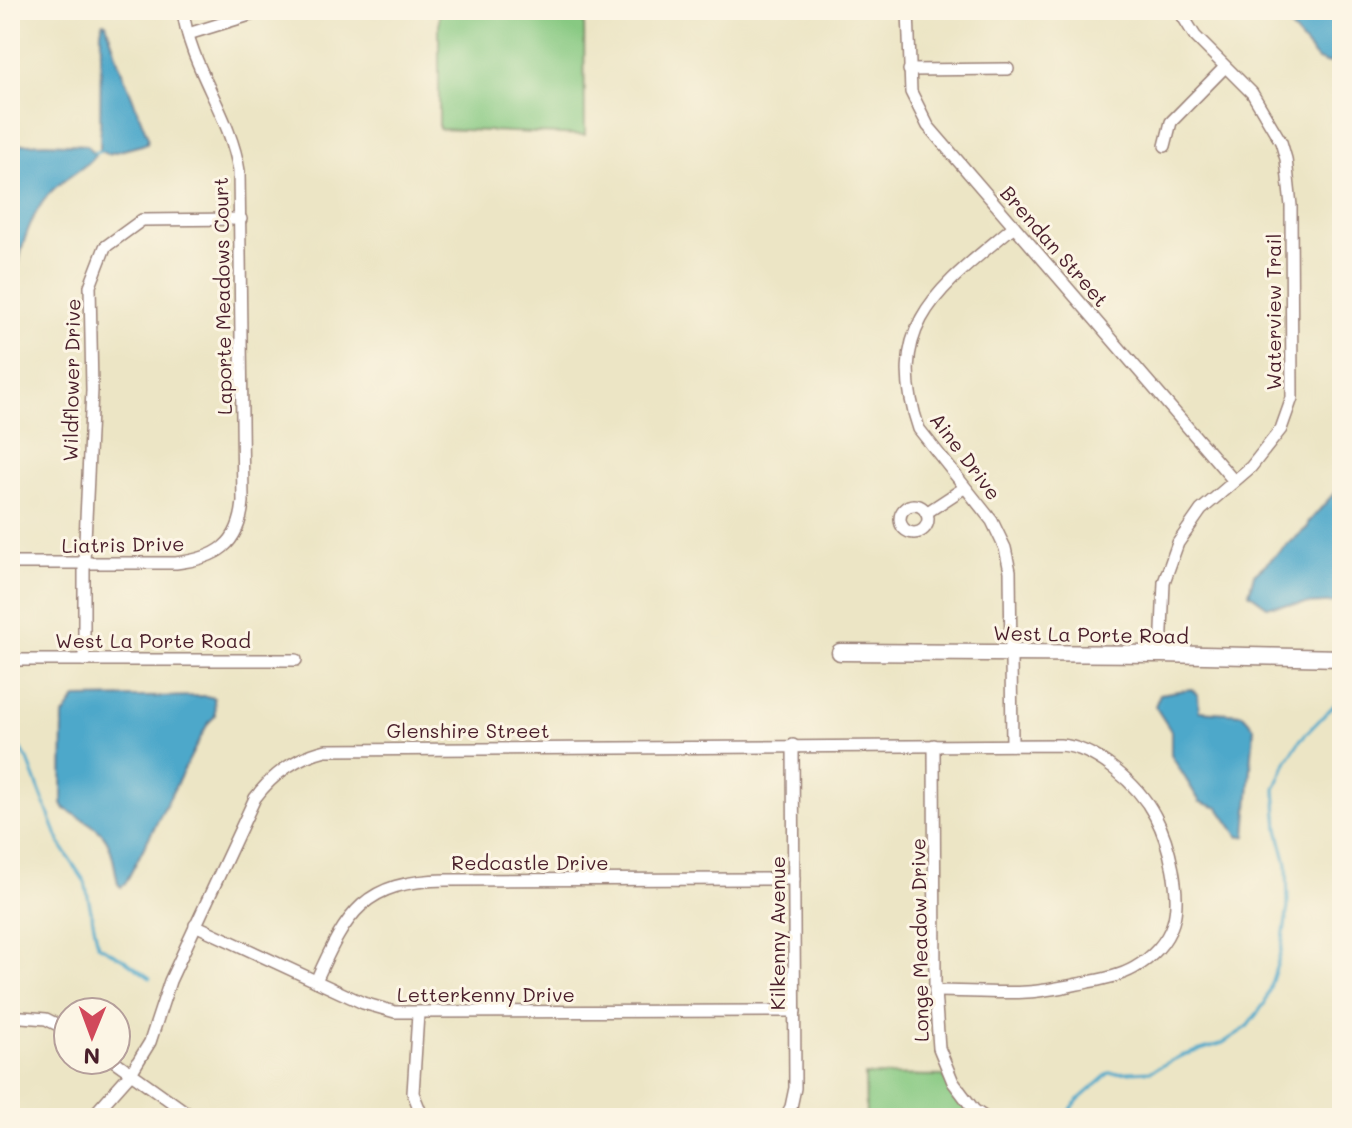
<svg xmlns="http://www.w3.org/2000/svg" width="1352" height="1128" font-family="Mali,sans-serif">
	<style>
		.green { fill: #87c982; stroke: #687456; stroke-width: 2 }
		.water { fill: #4da8ca; stroke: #4c647a; stroke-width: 2 }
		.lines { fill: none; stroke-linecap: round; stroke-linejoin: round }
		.stream { stroke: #4da8ca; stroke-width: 3 }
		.street-casing { stroke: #9b8278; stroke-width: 14 }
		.secondary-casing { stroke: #9b8278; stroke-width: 19 }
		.street { stroke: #fff; stroke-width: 11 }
		.secondary { stroke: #fff; stroke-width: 16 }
		.labels { text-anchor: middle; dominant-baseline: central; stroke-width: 6; stroke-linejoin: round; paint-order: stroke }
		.street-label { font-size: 20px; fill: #4a1f2b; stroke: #fcf5e5 }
	</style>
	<rect width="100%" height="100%" fill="#fcf5e5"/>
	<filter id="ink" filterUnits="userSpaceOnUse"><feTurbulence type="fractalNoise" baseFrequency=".0125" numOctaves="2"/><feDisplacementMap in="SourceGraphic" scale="16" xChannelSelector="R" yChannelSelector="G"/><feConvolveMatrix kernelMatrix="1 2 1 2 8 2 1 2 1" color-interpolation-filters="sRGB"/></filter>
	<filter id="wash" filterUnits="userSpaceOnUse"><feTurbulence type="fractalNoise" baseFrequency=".006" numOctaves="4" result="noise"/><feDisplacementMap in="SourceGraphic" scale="32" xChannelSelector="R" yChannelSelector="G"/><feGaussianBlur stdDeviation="1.8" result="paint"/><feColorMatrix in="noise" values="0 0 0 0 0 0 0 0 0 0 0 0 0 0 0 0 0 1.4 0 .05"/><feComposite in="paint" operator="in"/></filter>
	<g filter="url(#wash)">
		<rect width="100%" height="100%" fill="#ece5c5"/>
		<g class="green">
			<path d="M 439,10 L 584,10 L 585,135 L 439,129 Z"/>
			<path d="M 865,1075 L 944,1076 L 960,1102 L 976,1118 L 866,1118 Z"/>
		</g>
		<g class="water">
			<path d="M 1269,10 L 1341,10 L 1340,57 L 1335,62 L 1326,63 L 1318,60 L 1291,28 Z"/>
			<path d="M 103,22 L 106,23 L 119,64 L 148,137 L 147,143 L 142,145 L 108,154 L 100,151 L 101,31 Z"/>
			<path d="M 45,143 L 87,145 L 95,156 C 85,169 60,180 48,195 C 6,247 16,319 16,381 C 16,414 14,447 10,480 L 10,145 Z"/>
			<path d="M 1336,491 L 1342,491 L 1342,602 L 1267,606 L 1249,593 L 1254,574 L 1308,527 L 1308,523 Z"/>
			<path d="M 1191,689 L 1198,695 L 1199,711 L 1242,714 L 1254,727 L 1246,836 L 1239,837 L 1219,808 L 1200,802 L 1171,755 L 1171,731 L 1155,706 L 1160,694 Z"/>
			<path d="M 206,696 L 214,698 L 215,716 L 208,723 L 125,884 L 121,887 L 118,884 C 109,835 110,834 65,809 L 62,803 L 63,716 L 76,698 Z"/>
		</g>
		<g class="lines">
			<g class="stream">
				<path d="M 94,153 L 100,151"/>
				<path d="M 10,733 L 28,760 L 60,844 L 85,882 L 98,945 L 123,959 L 150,978"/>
				<path d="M 1064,1118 L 1078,1100 L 1109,1073 L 1151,1071 L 1181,1056 L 1223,1043 L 1246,1028 L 1265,1003 L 1281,952 L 1288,907 L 1287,864 L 1278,829 L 1275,789 L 1287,760 L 1301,739 L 1342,697"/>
			</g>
		</g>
	</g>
	<g filter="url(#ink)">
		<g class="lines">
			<defs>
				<g id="street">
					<path d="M 908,10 L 911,92 L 928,126 L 1234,481"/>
					<path d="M 188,34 L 266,10"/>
					<path d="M 909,70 L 1008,69"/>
					<path d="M 1165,146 L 1171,122 L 1224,68"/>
					<circle cx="914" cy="519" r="14"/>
					<path d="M 926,513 L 964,488"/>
					<path d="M 10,563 L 176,563 C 216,558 239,546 243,502 L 239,171 C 231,115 189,66 183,10"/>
					<path d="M 1161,654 L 1164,582 L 1178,543 L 1201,510 L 1251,467 L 1281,429 L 1292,398 L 1291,206 L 1286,159 L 1281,142 L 1252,93 L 1195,36 L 1179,10"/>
					<path d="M 10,660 L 296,660"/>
					<path d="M 84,660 L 84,562 L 92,390 L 90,286 L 105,247 L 142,220 L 241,219"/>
					<path d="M 934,745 L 935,991 L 939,1048 L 953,1082 L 974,1110 L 986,1118"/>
					<path d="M 1012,745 L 1010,571 L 1005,548 L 992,521 L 919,429 C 883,323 942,287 1014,226"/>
					<path d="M 195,925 L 363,1003 L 395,1012 L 795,1011"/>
					<path d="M 316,981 C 347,912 364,881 446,880 L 794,879"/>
					<path d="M 418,1014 L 413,1093 L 423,1118"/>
					<path d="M 10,1016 L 46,1019 L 68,1030"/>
					<path d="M 113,1060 L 194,1118"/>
					<path d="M 91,1118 L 131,1073 L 150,1042 L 170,981 L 255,798 C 274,773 296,757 326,750 L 1060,745 C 1096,747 1139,785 1155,816 C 1169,842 1182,894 1173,923 C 1167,942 1152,958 1134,968 C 1120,976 1103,979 1088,982 C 1068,986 1047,991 1027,992 C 997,994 966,991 935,991"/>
					<path d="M 785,1118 L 791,1107 L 795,1088 L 793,745"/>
				</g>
				<path id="secondary" d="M 840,652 L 1161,654 L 1342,658"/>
			</defs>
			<use href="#street" class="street-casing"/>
			<use href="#secondary" class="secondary-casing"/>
			<use href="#street" class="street"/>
			<use href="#secondary" class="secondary"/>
		</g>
	</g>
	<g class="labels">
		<g class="street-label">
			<text transform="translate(1055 246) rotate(49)">Brendan Street</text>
			<text transform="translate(222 296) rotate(-91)">Laporte Meadows Court</text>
			<text transform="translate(1273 312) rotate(-90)">Waterview Trail</text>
			<text transform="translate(71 380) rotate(-89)">Wildflower Drive</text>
			<text transform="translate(966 456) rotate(53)">Aine Drive</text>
			<text transform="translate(123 544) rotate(-1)">Liatris Drive</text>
			<text transform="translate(1091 634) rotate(1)">West La Porte Road</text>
			<text x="153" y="640">West La Porte Road</text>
			<text x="468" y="730">Glenshire Street</text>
			<text x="530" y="862">Redcastle Drive</text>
			<text transform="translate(777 933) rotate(-90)">Kilkenny Avenue</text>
			<text transform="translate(919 940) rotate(-91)">Longe Meadow Drive</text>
			<text x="486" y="994">Letterkenny Drive</text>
		</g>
	</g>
	<rect width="1352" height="1128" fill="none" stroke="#fcf5e5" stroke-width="40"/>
	<g transform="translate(92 1036) rotate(181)"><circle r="38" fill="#fcf5e5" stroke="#b59f9b" stroke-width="2"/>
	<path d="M0-6L14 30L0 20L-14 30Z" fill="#d1495b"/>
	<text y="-12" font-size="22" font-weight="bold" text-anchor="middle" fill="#4a1f2b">N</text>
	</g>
</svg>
